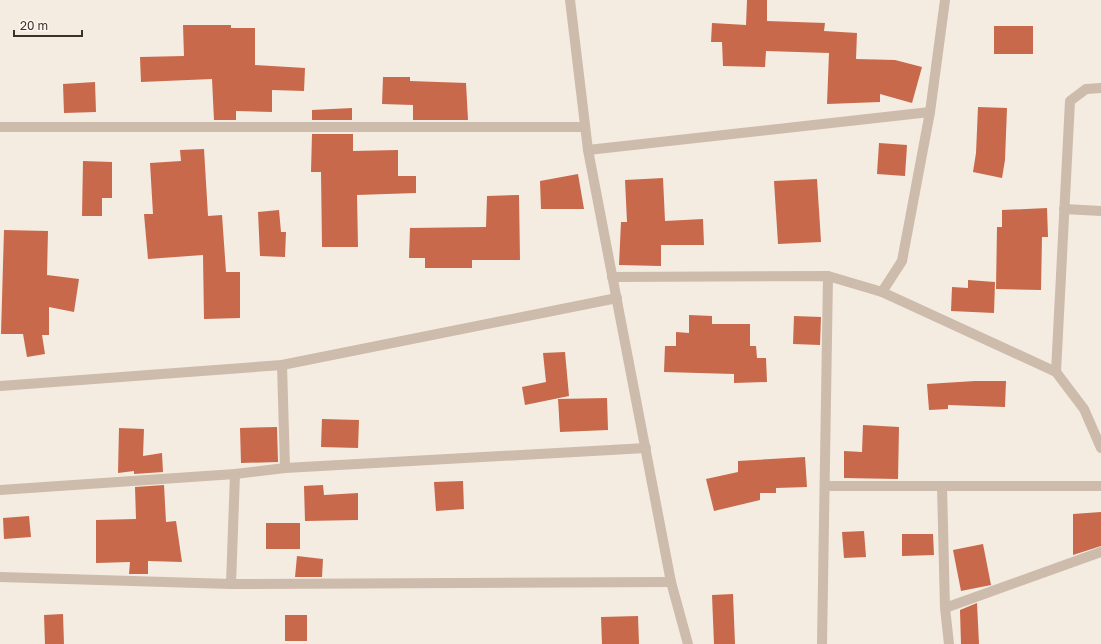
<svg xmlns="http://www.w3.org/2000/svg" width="1101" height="644" font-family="'Golos Text',sans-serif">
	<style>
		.building { fill: #c8694b }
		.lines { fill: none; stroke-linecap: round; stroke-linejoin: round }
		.street { stroke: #cdbbac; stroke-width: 10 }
	</style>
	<rect width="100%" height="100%" fill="#f4ebe1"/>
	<g class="building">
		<path d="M 747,0 L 767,0 L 767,21 L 825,23 L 824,31 L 857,33 L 856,59 L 895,60 L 922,67 L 912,103 L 880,94 L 880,102 L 827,104 L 829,53 L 766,51 L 765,67 L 723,66 L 722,42 L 711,42 L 712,23 L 746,25 Z"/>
		<path d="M 183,25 L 231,25 L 231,28 L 255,28 L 255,65 L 305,68 L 304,91 L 272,90 L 272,112 L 236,111 L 236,120 L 214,120 L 212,79 L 141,82 L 140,57 L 184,56 Z"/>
		<rect x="994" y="26" width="39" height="28"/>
		<path d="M 383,77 L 410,77 L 410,81 L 466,83 L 468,120 L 413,120 L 413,105 L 382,104 Z"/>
		<path d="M 95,82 L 96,112 L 64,113 L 63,84 Z"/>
		<path d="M 978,107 L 1007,108 L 1005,160 L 1002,178 L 973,172 L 976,153 Z"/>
		<path d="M 352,108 L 352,120 L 312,120 L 312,110 Z"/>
		<path d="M 312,134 L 353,134 L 353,151 L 398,150 L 398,176 L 416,176 L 416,193 L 357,195 L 358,247 L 322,247 L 321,172 L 311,172 Z"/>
		<path d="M 879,143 L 907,145 L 905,176 L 877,174 Z"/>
		<path d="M 204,149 L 208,216 L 222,215 L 226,272 L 240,272 L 240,318 L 204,319 L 203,255 L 148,259 L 144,214 L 153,214 L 150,163 L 181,161 L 180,150 Z"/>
		<path d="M 83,161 L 112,162 L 112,198 L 102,198 L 102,216 L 82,216 Z"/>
		<path d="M 578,174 L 584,209 L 541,209 L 540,181 Z"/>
		<path d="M 663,178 L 665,221 L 703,219 L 704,245 L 661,245 L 661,266 L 619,265 L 621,222 L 627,222 L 625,180 Z"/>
		<path d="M 817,179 L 821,242 L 778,244 L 774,181 Z"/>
		<path d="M 519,195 L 520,260 L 472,260 L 472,268 L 425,268 L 425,258 L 409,258 L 410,228 L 486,227 L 487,196 Z"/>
		<path d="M 1047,208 L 1048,237 L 1042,237 L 1041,290 L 996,289 L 997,227 L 1002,227 L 1002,210 Z"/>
		<path d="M 279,210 L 281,232 L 286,232 L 285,257 L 260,256 L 258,212 Z"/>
		<path d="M 4,230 L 48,231 L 47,275 L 79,279 L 74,312 L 49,307 L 49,335 L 42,335 L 45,354 L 27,357 L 23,334 L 1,334 Z"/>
		<path d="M 968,280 L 995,282 L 994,313 L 951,311 L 952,287 L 968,288 Z"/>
		<path d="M 689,315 L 712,316 L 712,324 L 750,324 L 750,346 L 756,346 L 757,358 L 766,358 L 767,382 L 734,383 L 734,374 L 664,372 L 665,346 L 676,346 L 676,332 L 689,333 Z"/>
		<path d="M 794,316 L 821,317 L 820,345 L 793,344 Z"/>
		<path d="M 565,352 L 569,396 L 525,405 L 522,387 L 546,382 L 543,353 Z"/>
		<path d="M 975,381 L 1006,381 L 1005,407 L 948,405 L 948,409 L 929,410 L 927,384 Z"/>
		<path d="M 607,398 L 608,430 L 560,432 L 558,399 Z"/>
		<path d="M 322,419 L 359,420 L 358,448 L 321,447 Z"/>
		<path d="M 863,425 L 899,427 L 898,479 L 844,478 L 844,451 L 862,452 Z"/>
		<path d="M 277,427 L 278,462 L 241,463 L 240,428 Z"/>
		<path d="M 119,428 L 144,429 L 143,456 L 162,453 L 163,472 L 134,474 L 134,471 L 118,473 Z"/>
		<path d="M 805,457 L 807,487 L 776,488 L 776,493 L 760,493 L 760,500 L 714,511 L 706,479 L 738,472 L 738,461 Z"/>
		<path d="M 463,481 L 464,509 L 436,511 L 434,482 Z"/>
		<path d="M 164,485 L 166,522 L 176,521 L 182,562 L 148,561 L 148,574 L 129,574 L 130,562 L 96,563 L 96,520 L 136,519 L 135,487 Z"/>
		<path d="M 323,485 L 324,495 L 358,493 L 358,520 L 305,521 L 304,486 Z"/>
		<path d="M 1101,512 L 1101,546 L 1073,555 L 1073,514 Z"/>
		<path d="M 29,516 L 31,537 L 4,539 L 3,518 Z"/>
		<rect x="266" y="523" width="34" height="26"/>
		<path d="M 864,531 L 866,557 L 844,558 L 842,532 Z"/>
		<path d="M 902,534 L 933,534 L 934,555 L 902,556 Z"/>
		<path d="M 983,544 L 991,585 L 961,591 L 953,550 Z"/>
		<path d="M 297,556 L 323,559 L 322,577 L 295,577 Z"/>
		<path d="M 733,594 L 735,644 L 714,644 L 712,595 Z"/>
		<path d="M 977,603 L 979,644 L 961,644 L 960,610 Z"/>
		<path d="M 63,614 L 64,644 L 45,644 L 44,615 Z"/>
		<rect x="285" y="615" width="22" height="26"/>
		<path d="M 638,616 L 639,644 L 602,644 L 601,617 Z"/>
	</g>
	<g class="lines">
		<g class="street">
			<path d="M 570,0 L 588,150 L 671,582 L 688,644"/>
			<path d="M 0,127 L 585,127"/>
			<path d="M 588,150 L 930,112"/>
			<path d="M 1064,209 L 1101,211"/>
			<path d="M 612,277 L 828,276 L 882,292 L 1056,372 L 1084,409 L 1101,448"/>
			<path d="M 882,292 L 902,261 L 930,112 L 945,0"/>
			<path d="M 282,365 L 285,468"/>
			<path d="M 1056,372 L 1070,101 L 1086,89 L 1101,88"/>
			<path d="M 0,386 L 282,365 L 617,298"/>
			<path d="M 825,486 L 1101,486"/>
			<path d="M 942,486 L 945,608 L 949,644"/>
			<path d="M 0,490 L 235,474 L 285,468 L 646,448"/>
			<path d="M 0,577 L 231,584 L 671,582"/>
			<path d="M 231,584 L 235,474"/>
			<path d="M 945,608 L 1101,552"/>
			<path d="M 822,644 L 828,276"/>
		</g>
	</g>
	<path d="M14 30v6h68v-6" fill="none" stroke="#3b302b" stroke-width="2"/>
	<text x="20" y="30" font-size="12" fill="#3b302b" stroke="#fbf5ee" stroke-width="3" paint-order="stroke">20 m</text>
</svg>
